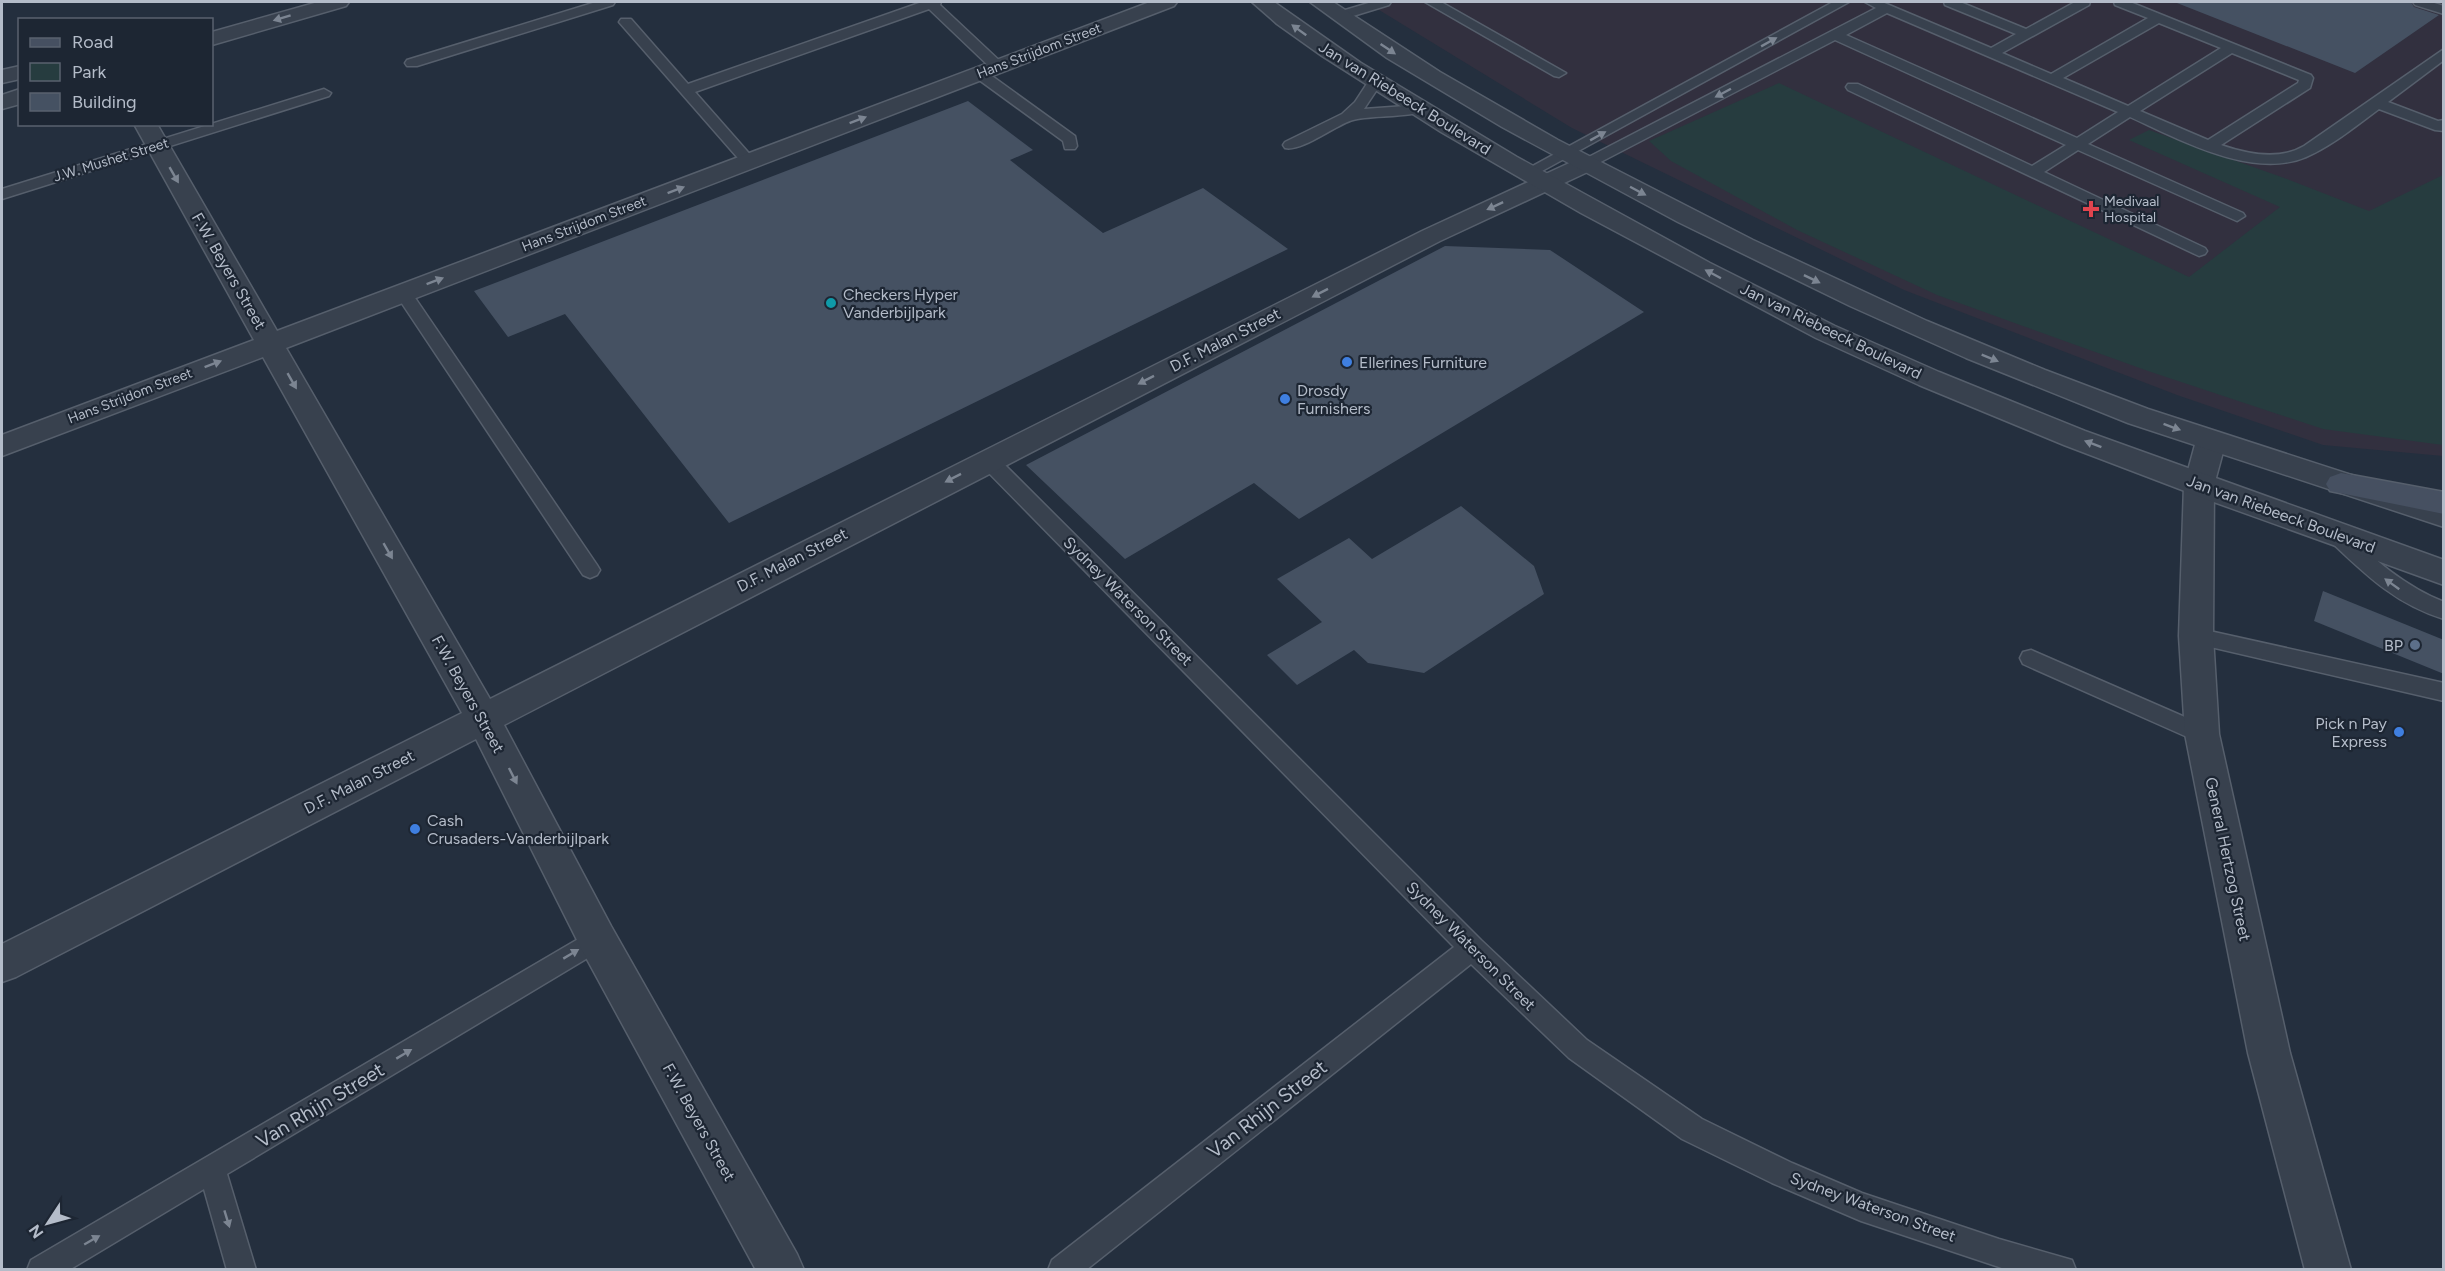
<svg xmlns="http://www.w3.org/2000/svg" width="2445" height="1271" font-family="Figtree,sans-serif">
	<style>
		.medical { fill: #32303f }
		.green { fill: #263c3f }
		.building { fill: #455162 }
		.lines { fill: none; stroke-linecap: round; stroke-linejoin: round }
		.service-casing { stroke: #565f6c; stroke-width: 3 }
		.minor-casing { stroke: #565f6c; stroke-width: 3 }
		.tertiary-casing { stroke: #565f6c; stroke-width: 3 }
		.secondary-casing { stroke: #565f6c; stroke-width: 3 }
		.service { fill: #38414e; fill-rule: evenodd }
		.minor { fill: #38414e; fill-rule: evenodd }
		.tertiary { fill: #38414e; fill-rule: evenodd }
		.secondary { fill: #465061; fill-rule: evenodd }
		.oneway { fill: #7c8592 }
		.health-dot { fill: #e0444e; stroke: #1d2633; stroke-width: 2 }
		.culture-dot { fill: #0f9aa8; stroke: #1d2633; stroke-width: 2 }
		.shop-dot { fill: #3f7fe0; stroke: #1d2633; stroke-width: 2 }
		.service-dot { fill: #5c6f8a; stroke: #1d2633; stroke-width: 2 }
		.labels { text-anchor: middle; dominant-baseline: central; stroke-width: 4.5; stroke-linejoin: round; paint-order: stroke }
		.far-street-label { font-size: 14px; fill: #b4bcc9; stroke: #1d2633 }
		.far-poi-label { font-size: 14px; fill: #b4bcc9; stroke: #1d2633; text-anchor: start }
		.street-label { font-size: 16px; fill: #b4bcc9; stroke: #1d2633 }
		.poi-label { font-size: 16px; fill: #b4bcc9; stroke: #1d2633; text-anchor: start }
		.near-street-label { font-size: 20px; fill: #b4bcc9; stroke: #1d2633 }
	</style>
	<rect width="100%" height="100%" fill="#242f3e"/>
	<path class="medical" d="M 1366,2 L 2443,2 L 2443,456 L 2323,445 L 2177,395 L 1904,290 L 1572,128 Z"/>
	<path class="green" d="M 1779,83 L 2189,277 L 2280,207 L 2129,140 L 2149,130 L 2287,179 L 2369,211 L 2443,175 L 2443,445 L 2323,429 L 2148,371 L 1937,295 L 1797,230 L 1671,161 L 1649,141 Z"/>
	<g class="building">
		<path d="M 2177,2 L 2411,2 L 2414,7 L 2439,15 L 2355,73 L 2177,3 Z"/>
		<path d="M 968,101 L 1033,150 L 1010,160 L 1103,233 L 1203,188 L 1288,249 L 729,523 L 565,314 L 508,337 L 474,291 Z"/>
		<path d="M 1445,246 L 1550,250 L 1644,312 L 1299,519 L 1254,483 L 1125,559 L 1026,465 Z"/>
		<path d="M 1461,506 L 1534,566 L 1544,594 L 1424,673 L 1368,663 L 1354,650 L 1297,685 L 1267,655 L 1322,622 L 1277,579 L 1349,538 L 1372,559 Z"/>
		<path d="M 2323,591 L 2444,640 L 2444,674 L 2314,621 Z"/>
	</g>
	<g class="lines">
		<defs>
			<g id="service">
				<path d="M 596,2 L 615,2 L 613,5 L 417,66 L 407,66 L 405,63 L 407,60 Z"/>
				<path d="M 922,2 L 941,2 L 940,5 L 1003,64 L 1005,67 L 1003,70 L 993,70 L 929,9 L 695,92 L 754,159 L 757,162 L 754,165 L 744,165 L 619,22 L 621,19 L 631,19 L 688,84 Z"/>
				<path d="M 1372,2 L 1391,2 L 1389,5 L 1340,20 L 1333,16 L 1335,13 Z"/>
				<path d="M 1425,2 L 1441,2 L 1566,73 L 1559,77 L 1554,76 Z"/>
				<path d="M 1833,2 L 1849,2 L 1533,176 L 1528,178 L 1520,173 Z"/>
				<path d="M 1865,2 L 1882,2 L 1991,48 L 2016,34 L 1945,5 L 1944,2 L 1960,2 L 2026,29 L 2075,2 L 2090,2 L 2089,5 L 2002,53 L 2051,74 L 2148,18 L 2115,5 L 2114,2 L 2130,2 L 2311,75 L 2313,78 L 2310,88 L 2221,145 C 2247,154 2279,161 2304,146 L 2444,49 L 2444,60 L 2388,102 L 2438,121 L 2444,120 L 2444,131 L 2435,130 L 2379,109 C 2357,125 2332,146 2306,157 C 2252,180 2179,139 2130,117 L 2088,144 L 2243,213 L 2245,216 L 2237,221 L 2078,150 L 2044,172 L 2205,248 L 2207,251 L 2205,254 L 2199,256 L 1848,90 L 1846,87 L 1848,84 L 1858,84 L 2032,166 L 2066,145 L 1835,40 L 1591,167 L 1581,167 L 1578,164 L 1581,161 L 1876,8 ZM 1887,13 L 2118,112 L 2077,138 L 1846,35 ZM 2159,23 L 2221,48 L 2128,106 L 2063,78 ZM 2232,53 L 2299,80 L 2298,83 L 2208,140 L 2140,111 Z"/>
				<path d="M 2413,2 L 2431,2 L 2444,6 L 2444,14 L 2415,5 Z"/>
				<path d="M 980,70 L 985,71 L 1075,136 L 1077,146 L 1075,149 L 1065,149 L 1063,141 L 975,77 L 973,74 Z"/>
				<path d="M 1375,78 L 1382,82 L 1364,109 L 1419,105 L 1426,109 C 1418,118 1369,115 1353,120 C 1335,125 1302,152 1285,148 L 1283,145 L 1285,142 L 1342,114 L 1355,102 L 1370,79 Z"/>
				<path d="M 324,89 L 331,93 L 329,96 L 2,199 L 2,189 Z"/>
				<path d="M 403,288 L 409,289 L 597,565 L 600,570 L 597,575 L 590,578 L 583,575 L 395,293 L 397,289 Z"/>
				<path d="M 988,453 L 995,455 L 1481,940 L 1587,1040 L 1702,1119 L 1792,1163 L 1862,1193 L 1999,1239 L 2072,1260 L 2076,1270 L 2007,1270 L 1999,1267 L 1861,1221 L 1772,1183 L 1682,1139 L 1569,1058 L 1471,964 L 1086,1270 L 1048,1270 L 1052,1260 L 1454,947 L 981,465 L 979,460 L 981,455 Z"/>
				<path d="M 2336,528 L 2343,530 C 2374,559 2404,586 2444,602 L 2444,619 C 2395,604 2365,574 2329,540 L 2326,535 L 2329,530 Z"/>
				<path d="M 2196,628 L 2444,683 L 2444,701 L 2189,642 L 2185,636 L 2189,630 Z"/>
				<path d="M 2031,650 L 2210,728 L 2213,734 L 2210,740 L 2202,743 L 2194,740 L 2023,664 L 2020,658 L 2023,652 Z"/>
				<path d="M 597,928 L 606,931 L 609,939 L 606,947 L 227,1174 L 256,1270 L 227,1270 L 204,1189 L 69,1270 L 27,1270 L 31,1260 Z"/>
			</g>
			<g id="minor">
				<path d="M 1150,2 L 1177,2 L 1174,6 L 286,348 L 490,699 L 1422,231 L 1578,159 L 1586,157 L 1594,159 L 1598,164 L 1594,169 L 1440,241 L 504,725 L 611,926 L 797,1254 L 804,1270 L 756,1270 L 583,952 L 476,739 L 16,977 L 2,982 L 2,944 L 462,713 L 263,357 L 2,456 L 2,435 L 254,340 L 134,124 L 157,124 L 277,331 Z"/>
				<path d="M 2211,431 L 2221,434 L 2226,441 L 2214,485 L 2213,636 L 2219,734 L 2290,1053 L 2351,1270 L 2305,1270 L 2248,1053 L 2185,734 L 2179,636 L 2184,485 L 2196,441 L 2201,434 Z"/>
			</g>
			<g id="tertiary">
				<path d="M 318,2 L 349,2 L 346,6 L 212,45 L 212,32 Z"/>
				<path d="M 1252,2 L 1274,2 L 1361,63 L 1517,157 L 1710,263 L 1835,326 L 1939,372 L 2085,431 L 2444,560 L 2444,585 L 2211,501 L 2064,445 L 1919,385 L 1816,338 L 1581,213 L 1441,132 L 1322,56 L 1277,24 Z"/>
				<path d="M 1310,2 L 1333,2 L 1440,72 L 1558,140 L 1753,240 L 1927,321 L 2045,370 L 2148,409 L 2444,505 L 2444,527 L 2128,423 L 1966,358 L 1850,306 L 1678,222 L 1502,127 L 1387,58 Z"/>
				<path d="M 20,66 L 20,79 L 2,83 L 2,70 Z"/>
				<path d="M 20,89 L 20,104 L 2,109 L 2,95 Z"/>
			</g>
			<path id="secondary" d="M 2341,473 L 2444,492 L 2444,514 L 2330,491 L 2326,484 L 2330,477 Z"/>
		</defs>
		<use href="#service" class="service-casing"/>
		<use href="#minor" class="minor-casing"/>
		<use href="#tertiary" class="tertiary-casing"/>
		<use href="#secondary" class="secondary-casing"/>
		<use href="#service" class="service"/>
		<use href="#minor" class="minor"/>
		<use href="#tertiary" class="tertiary"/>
		<use href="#secondary" class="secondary"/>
	</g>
	<defs><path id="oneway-solid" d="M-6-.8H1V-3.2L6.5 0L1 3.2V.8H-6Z" transform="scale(1.5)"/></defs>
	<g class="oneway">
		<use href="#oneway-solid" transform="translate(282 18) rotate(163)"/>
		<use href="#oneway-solid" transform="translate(1299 30) rotate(-144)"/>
		<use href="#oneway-solid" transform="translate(1769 42) rotate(-29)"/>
		<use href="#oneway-solid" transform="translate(1388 49) rotate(34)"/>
		<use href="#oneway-solid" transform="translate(1723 93) rotate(152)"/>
		<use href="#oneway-solid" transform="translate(858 120) rotate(-21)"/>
		<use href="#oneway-solid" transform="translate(1598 136) rotate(-29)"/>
		<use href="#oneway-solid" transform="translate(174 175) rotate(60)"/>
		<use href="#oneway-solid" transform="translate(676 190) rotate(-21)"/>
		<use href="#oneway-solid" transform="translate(1638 191) rotate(28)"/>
		<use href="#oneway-solid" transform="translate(1495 206) rotate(155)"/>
		<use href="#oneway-solid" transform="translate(1713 274) rotate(-152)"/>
		<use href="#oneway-solid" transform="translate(1812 279) rotate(26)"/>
		<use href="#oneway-solid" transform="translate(435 281) rotate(-21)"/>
		<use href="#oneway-solid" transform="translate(1320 293) rotate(153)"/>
		<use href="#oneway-solid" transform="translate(1990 358) rotate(22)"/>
		<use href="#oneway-solid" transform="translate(213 364) rotate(-21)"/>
		<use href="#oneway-solid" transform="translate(1146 380) rotate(153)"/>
		<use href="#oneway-solid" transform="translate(292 381) rotate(60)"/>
		<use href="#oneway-solid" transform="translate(2172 427) rotate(20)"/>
		<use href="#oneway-solid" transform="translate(2093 444) rotate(-159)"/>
		<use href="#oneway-solid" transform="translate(953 478) rotate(153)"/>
		<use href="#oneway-solid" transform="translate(388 551) rotate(60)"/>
		<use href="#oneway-solid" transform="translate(2392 584) rotate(-144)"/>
		<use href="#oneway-solid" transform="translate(513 776) rotate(63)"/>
		<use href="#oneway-solid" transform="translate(571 954) rotate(-31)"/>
		<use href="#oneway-solid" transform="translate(404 1054) rotate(-31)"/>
		<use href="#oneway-solid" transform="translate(227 1219) rotate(73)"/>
		<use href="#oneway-solid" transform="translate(92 1240) rotate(-30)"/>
	</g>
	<path class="health-dot" d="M2088 200h6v6h6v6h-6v6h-6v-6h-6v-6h6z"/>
	<circle class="culture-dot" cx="831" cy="303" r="6"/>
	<g class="shop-dot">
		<circle cx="1347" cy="362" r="6"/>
		<circle cx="1285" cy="399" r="6"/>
		<circle cx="2399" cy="732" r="6"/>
		<circle cx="415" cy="829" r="6"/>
	</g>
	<circle class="service-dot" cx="2415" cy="645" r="6"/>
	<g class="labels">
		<g class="far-street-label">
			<text transform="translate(1039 51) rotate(-21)">Hans Strijdom Street</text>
			<text transform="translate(111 160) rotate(-17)">J.W. Mushet Street</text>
			<text transform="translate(584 224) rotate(-21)">Hans Strijdom Street</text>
			<text transform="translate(130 396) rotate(-21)">Hans Strijdom Street</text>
		</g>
		<g class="far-poi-label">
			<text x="2104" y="201">Medivaal<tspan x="2104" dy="16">Hospital</tspan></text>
		</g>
		<g class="street-label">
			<text transform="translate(1405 98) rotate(32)">Jan van Riebeeck Boulevard</text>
			<text transform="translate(229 271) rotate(60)">F.W. Beyers Street</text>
			<text transform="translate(1831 331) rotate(26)">Jan van Riebeeck Boulevard</text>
			<text transform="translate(1225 340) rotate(-27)">D.F. Malan Street</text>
			<text transform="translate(2281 514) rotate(20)">Jan van Riebeeck Boulevard</text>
			<text transform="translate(792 560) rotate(-27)">D.F. Malan Street</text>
			<text transform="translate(1128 601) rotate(45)">Sydney Waterson Street</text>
			<text transform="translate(468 694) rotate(61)">F.W. Beyers Street</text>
			<text transform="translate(359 782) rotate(-27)">D.F. Malan Street</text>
			<text transform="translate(2228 859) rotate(78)">General Hertzog Street</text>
			<text transform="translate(1471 946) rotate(45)">Sydney Waterson Street</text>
			<text transform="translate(699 1122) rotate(61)">F.W. Beyers Street</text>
			<text transform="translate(1873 1207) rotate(20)">Sydney Waterson Street</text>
		</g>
		<g class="poi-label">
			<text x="843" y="294">Checkers Hyper<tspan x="843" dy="18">Vanderbijlpark</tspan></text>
			<text x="1359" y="362">Ellerines Furniture</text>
			<text x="1297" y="390">Drosdy<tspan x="1297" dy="18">Furnishers</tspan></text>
			<text x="2403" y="645" text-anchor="end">BP</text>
			<text x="2387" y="723" text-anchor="end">Pick n Pay<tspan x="2387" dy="18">Express</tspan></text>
			<text x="427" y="820">Cash<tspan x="427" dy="18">Crusaders-Vanderbijlpark</tspan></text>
		</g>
		<g class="near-street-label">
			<text transform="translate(320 1105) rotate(-31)">Van Rhijn Street</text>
			<text transform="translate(1267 1109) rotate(-38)">Van Rhijn Street</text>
		</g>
	</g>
	<rect width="2445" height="1271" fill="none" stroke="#b4bcc9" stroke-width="6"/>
	<rect x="18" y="18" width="195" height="108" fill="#1d2633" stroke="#59626f" stroke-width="1.5"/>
	<rect x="30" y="38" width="30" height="9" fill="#465061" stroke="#59626f" stroke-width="1.5"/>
	<text x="72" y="48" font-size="18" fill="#b4bcc9">Road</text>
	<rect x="30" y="63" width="30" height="18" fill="#263c3f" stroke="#59626f" stroke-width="1.5"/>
	<text x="72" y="78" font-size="18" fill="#b4bcc9">Park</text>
	<rect x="30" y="93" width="30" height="18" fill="#455162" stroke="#59626f" stroke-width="1.5"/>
	<text x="72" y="108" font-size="18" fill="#b4bcc9">Building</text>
	<g transform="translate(48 1223) rotate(234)" stroke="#1d2633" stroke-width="4.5" paint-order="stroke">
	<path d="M0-4.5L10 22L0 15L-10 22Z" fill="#b4bcc9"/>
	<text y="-9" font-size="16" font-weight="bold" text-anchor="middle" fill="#b4bcc9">N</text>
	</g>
</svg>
